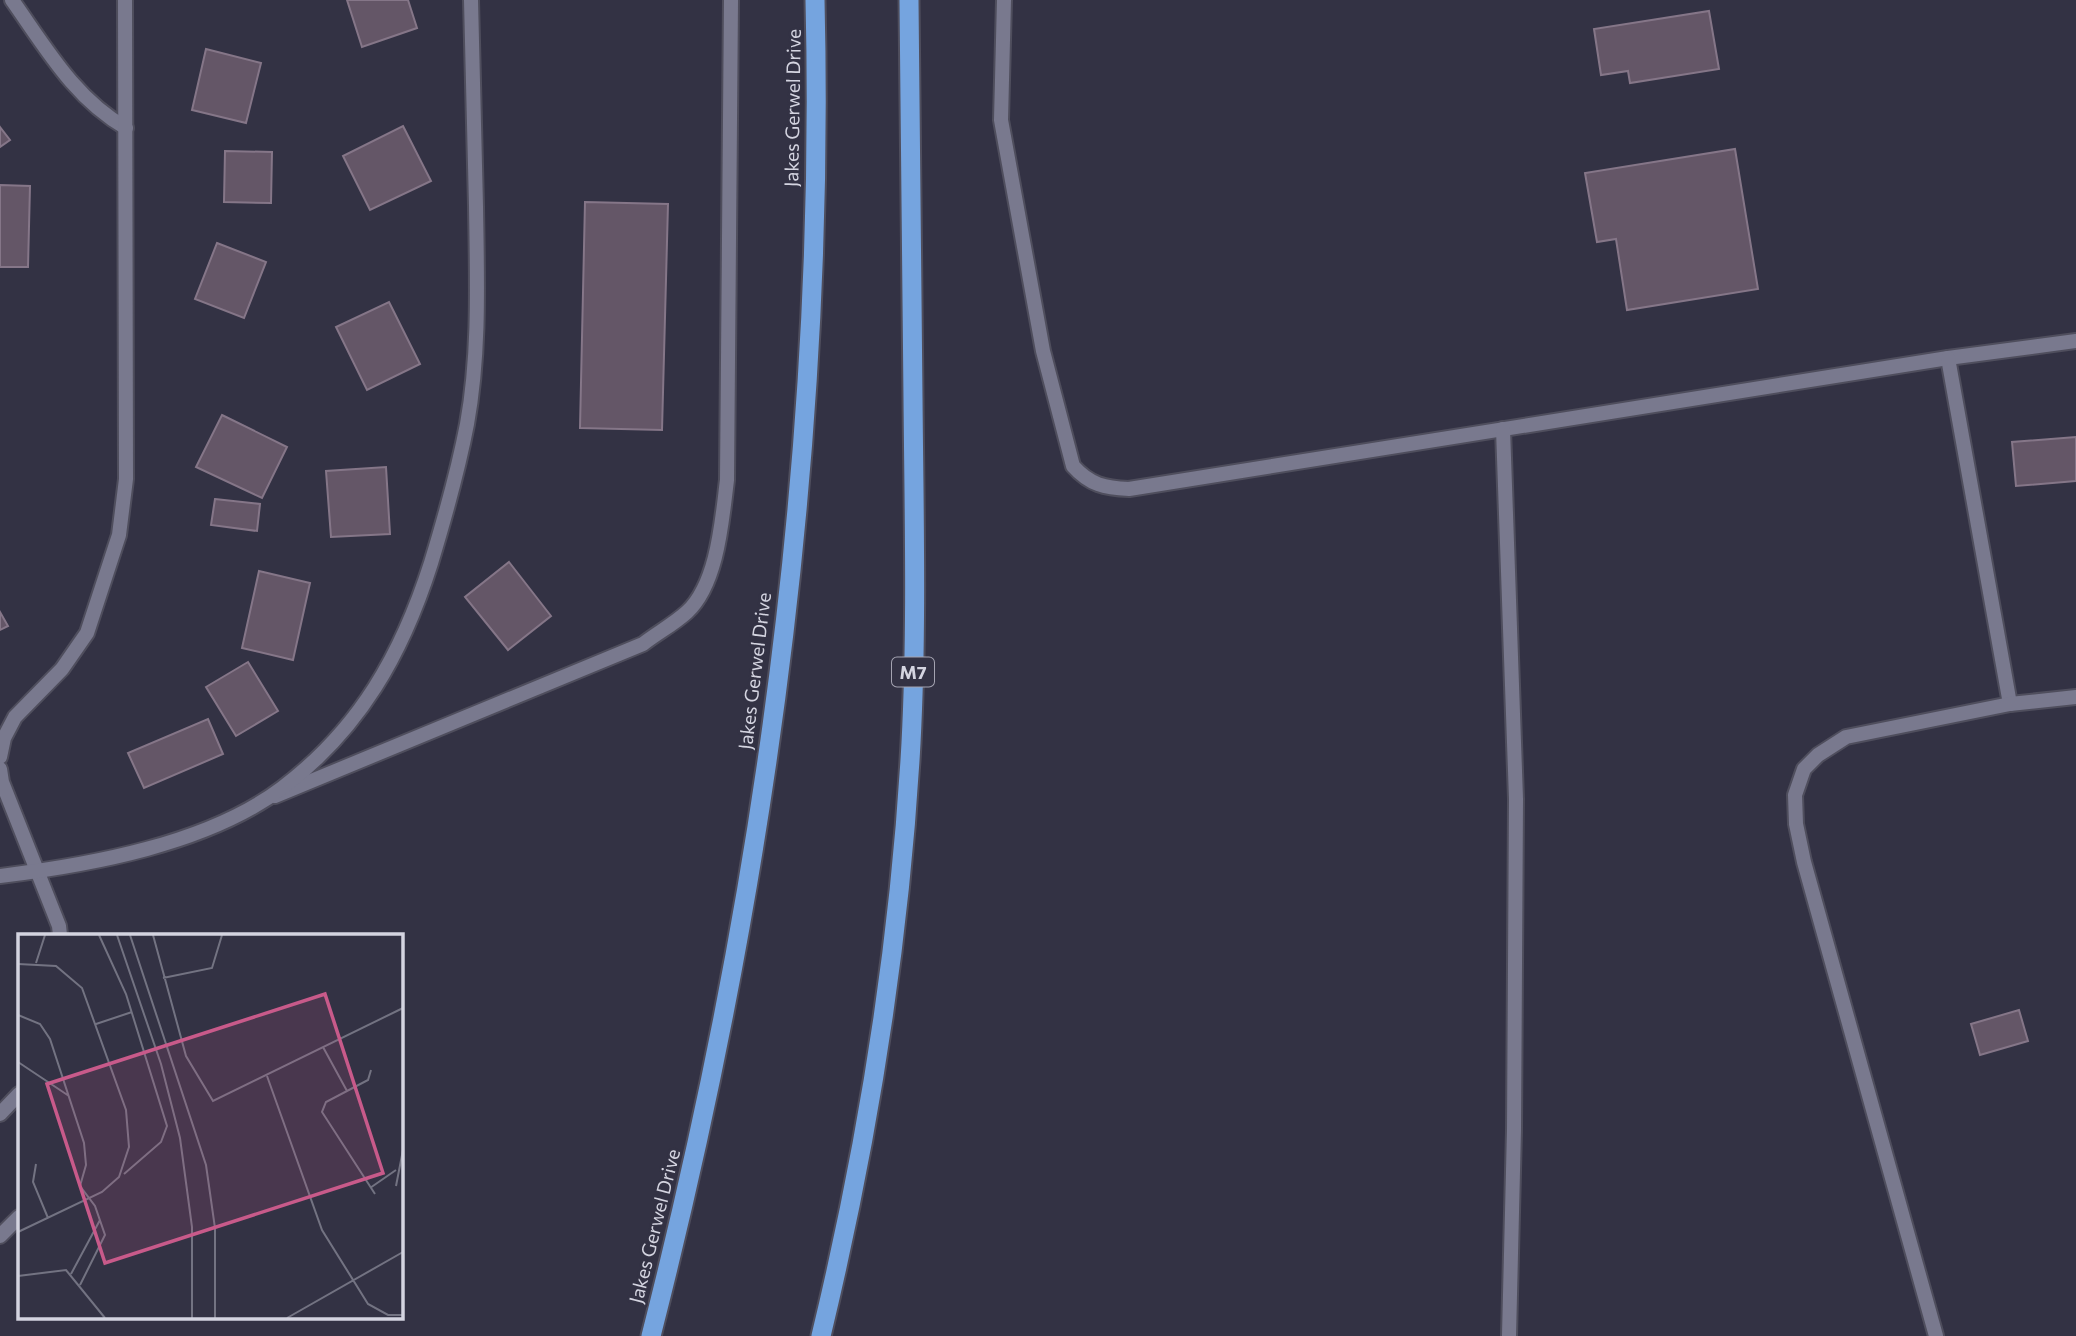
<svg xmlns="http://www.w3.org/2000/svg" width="2076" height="1336" font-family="Commissioner,sans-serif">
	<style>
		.building { fill: #645667; stroke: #857688; stroke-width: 2 }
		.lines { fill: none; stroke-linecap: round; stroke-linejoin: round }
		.service-casing { stroke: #4f4e5d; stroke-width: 18 }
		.minor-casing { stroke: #4f4e5d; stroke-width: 18 }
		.trunk-casing { stroke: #4f4e5d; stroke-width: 23 }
		.service { stroke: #79798e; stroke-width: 14 }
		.minor { stroke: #79798e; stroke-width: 14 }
		.trunk { stroke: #75a4df; stroke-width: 19 }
		.labels { text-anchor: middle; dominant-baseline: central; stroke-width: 5; stroke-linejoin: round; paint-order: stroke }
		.shield { fill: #333244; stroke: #a4a3b1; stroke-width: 2 }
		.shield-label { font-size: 18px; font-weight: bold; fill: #d4d4e0 }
		.street-label { font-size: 19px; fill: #d4d4e0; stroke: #333244 }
		.inset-road { fill: none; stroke: #737382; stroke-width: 2 }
		.view { fill: #c85a8a; fill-opacity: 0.15; stroke: #c85a8a; stroke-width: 3.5 }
		.inset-edge { fill: none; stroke: #d4d4e0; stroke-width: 3.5 }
	</style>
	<rect width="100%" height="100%" fill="#333244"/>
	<g class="building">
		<path d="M 347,0 L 408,0 L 417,28 L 362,47 Z"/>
		<path d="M 1709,11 L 1719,69 L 1630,83 L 1628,71 L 1601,75 L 1594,29 Z"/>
		<path d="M 206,49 L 261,63 L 246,123 L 192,110 Z"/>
		<path d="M 403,126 L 431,181 L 370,210 L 343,156 Z"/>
		<path d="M 0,127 L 10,140 L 0,147 Z"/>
		<path d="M 1735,149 L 1758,289 L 1627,310 L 1616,239 L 1597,242 L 1585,173 Z"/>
		<path d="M 225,151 L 272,152 L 271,203 L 224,202 Z"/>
		<path d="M 0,185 L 30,186 L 28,267 L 0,267 Z"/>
		<path d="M 585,202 L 668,204 L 662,430 L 580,428 Z"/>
		<path d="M 217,243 L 266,262 L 244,318 L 195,299 Z"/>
		<path d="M 389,302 L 420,364 L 367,390 L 336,327 Z"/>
		<path d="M 222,415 L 287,447 L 262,498 L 196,467 Z"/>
		<path d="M 2076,437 L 2076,481 L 2016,486 L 2012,442 Z"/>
		<path d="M 386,467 L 390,534 L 331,537 L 326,471 Z"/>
		<path d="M 215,499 L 260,504 L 257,531 L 211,525 Z"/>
		<path d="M 509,562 L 551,616 L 508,650 L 465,597 Z"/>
		<path d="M 259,571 L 310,583 L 293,660 L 242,648 Z"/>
		<path d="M 0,612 L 8,626 L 0,630 Z"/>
		<path d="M 248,662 L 278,711 L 236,736 L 206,687 Z"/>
		<path d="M 208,719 L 223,754 L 144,788 L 128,753 Z"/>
		<path d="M 2019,1010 L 2028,1041 L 1980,1055 L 1971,1024 Z"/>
	</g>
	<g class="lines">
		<defs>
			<path id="service" d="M 275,796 L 643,644 C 657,633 674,624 687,612 C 718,583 722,519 727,480 L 731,0"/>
			<g id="minor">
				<path d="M 12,0 C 46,48 74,98 126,128"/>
				<path d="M 1004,0 L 1001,120 L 1043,351 L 1073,466 C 1090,485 1105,488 1129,489 L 1948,358 L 2076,341"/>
				<path d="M 1948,358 L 2010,704"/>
				<path d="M 1503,429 L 1516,799 L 1514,1130 L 1509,1336"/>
				<path d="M 0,757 L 4,738 L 15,717 L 62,669 L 87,633 L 119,535 L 126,479 L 125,0"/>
				<path d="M 0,769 L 2,782 L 59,926 L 60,935"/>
				<path d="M 0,876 C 90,865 208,844 282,788 C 360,729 402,654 431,563 C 445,517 458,471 467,424 C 480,353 477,278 476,206 C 474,138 473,69 471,0"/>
				<path d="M 0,1114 L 19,1094"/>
				<path d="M 0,1236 L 19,1217"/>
				<path d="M 1936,1336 L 1804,862 L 1796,824 L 1795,795 L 1804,769 L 1818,755 L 1846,737 L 2010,704 L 2076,697"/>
			</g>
			<g id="trunk">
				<path d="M 651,1336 C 762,902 826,449 815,0"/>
				<path d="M 821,1336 C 868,1141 900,943 911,743 C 917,628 914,513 913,398 C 912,266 910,133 909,0"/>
			</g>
		</defs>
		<use href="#service" class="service-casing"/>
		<use href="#minor" class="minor-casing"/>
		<use href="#trunk" class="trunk-casing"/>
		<use href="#service" class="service"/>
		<use href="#minor" class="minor"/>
		<use href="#trunk" class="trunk"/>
	</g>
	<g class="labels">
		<rect class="shield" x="892" y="657.5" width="42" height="29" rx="5"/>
		<g class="shield-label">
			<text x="913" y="672">M7</text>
		</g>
		<g class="street-label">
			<text transform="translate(792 108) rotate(-89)">Jakes Gerwel Drive</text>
			<text transform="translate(754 671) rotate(-83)">Jakes Gerwel Drive</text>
			<text transform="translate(654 1226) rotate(-76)">Jakes Gerwel Drive</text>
		</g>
	</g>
	<g transform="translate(18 934)">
		<rect width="385" height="385" fill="#333244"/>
		<path class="inset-road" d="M 81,1 L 108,60 L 149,192 L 143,208 L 106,240M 99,1 L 143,130 L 162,204 L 174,293 L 174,384M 112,1 L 188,231 L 197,294 L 197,384M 135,1 L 168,122 L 195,167 L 385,74M 18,29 L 27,1M 0,30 L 38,32 L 64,54 L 108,176 L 111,213 L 101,243 L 84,258 L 0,298M 145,44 L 194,34 L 204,1M 0,81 L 22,90 L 32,105 L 66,209 L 68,231 L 62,252 L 77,272 L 87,301 L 62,351M 78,90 L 114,78M 305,113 L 329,157M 0,128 L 51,162M 353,136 L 350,146 L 308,168 L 304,178 L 357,260M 249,142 L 304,296 L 350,370 L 370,381 L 385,381M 18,230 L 15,248 L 30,284M 378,252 L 385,216M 352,254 L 378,236M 53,340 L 82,286M 0,342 L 48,336 L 87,384M 269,384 L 385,318"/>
		<path class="view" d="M 307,60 L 365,239 L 87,329 L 29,150 Z"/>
		<rect width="385" height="385" class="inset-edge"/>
	</g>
</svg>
